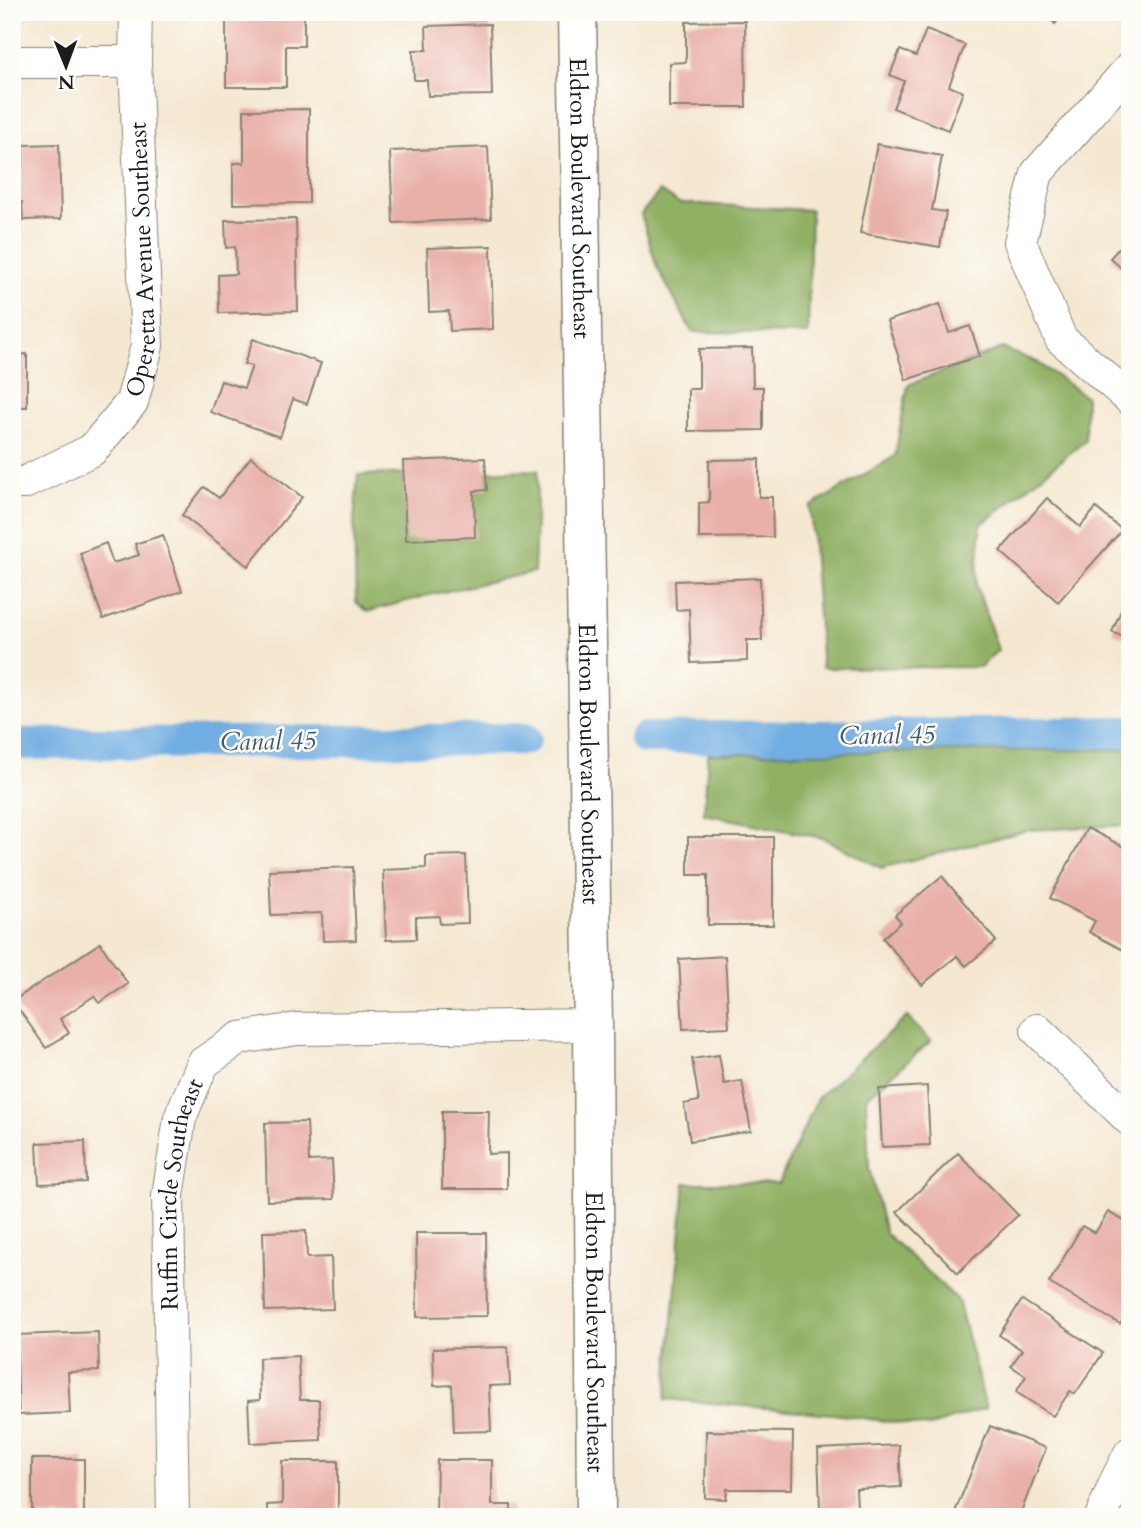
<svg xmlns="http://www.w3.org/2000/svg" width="1142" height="1529" font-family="Cardo,serif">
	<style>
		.forest { fill: #90b063; stroke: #566640; stroke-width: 2 }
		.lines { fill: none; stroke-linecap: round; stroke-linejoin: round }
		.canal { stroke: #6fade2; stroke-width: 32 }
		.building { fill: #e9b0a8 }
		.minor-casing { stroke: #888276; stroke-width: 34 }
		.tertiary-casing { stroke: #888276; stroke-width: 41 }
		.minor { stroke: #fff; stroke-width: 32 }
		.tertiary { stroke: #fff; stroke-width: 38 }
		.labels { text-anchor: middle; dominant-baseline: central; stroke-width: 5; stroke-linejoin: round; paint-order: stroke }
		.street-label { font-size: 24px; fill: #1c1c1c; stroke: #fdfcf7 }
		.water-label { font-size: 26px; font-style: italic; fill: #415d75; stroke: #fdfcf7 }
	</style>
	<rect width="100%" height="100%" fill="#fdfcf7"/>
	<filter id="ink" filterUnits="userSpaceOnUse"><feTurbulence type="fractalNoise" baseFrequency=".0143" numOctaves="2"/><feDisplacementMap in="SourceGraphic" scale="14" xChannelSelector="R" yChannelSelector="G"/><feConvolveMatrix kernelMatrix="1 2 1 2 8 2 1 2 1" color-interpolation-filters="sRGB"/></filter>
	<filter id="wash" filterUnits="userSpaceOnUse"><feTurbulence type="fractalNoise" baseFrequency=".00686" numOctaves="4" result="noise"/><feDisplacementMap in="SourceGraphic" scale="28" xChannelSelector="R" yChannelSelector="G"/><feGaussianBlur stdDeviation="1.57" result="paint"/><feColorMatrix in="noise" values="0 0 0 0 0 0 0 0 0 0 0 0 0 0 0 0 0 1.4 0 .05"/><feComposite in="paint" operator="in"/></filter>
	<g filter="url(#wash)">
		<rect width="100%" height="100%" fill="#f4e8d1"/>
		<g class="forest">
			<path d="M 660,191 L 679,203 L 811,210 L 808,334 L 692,332 L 657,267 L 641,214 Z"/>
			<path d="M 1002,348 L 1037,362 L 1086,397 L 1085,441 L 981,525 L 976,584 L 998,650 L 980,667 L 822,668 L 810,507 L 895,456 L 908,385 Z"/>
			<path d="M 538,470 L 534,572 L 425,596 L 367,612 L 356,602 L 354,521 L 358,475 Z"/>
			<path d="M 1130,749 L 1130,825 L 1029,830 L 881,868 L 823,838 L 704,814 L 708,754 Z"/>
			<path d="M 907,1017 L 931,1041 L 866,1098 L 869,1168 L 885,1233 L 958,1300 L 986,1408 L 928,1427 L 833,1414 L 666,1399 L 685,1183 L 779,1183 L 818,1097 Z"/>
		</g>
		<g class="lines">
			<g class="canal">
				<path d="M 645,738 L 1130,732"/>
				<path d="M 12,744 L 525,739"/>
			</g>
		</g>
		<g id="blocks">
			<g class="building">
				<path d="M 226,12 L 304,12 L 304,46 L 286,46 L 286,87 L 226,87 Z"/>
				<path d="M 1043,12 L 1065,12 L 1055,24 Z"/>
				<path d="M 745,21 L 746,107 L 669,107 L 669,63 L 686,62 L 686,22 Z"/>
				<path d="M 490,24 L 492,95 L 428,96 L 427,80 L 414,80 L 413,50 L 427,50 L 426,26 Z"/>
				<path d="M 926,30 L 965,45 L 949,86 L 963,92 L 948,130 L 893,108 L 904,81 L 890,75 L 900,50 L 916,56 Z"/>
				<path d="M 309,109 L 309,203 L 233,204 L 233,163 L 244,163 L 244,110 Z"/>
				<path d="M 59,144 L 61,219 L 23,220 L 22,202 L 12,202 L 12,164 L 23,164 L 23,145 Z"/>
				<path d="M 877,144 L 942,156 L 932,210 L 946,212 L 940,247 L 860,233 Z"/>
				<path d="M 488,147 L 491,219 L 393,223 L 390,151 Z"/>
				<path d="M 296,219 L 298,311 L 219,313 L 218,275 L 236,274 L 235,247 L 226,248 L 225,220 Z"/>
				<path d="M 1130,236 L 1130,276 L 1110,258 Z"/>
				<path d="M 491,246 L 493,329 L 450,331 L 449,311 L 429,312 L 427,248 Z"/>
				<path d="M 940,304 L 949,333 L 970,326 L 980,356 L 906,380 L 887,321 Z"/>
				<path d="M 253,339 L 321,363 L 307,404 L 293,399 L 280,437 L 210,412 L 221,381 L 244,388 L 252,366 L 244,364 Z"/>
				<path d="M 752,348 L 753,387 L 763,387 L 763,430 L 688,431 L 688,389 L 699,389 L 699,349 Z"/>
				<path d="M 27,354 L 27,407 L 12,407 L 12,355 Z"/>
				<path d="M 251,457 L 302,497 L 248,566 L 182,515 L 204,487 L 219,498 Z"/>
				<path d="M 485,458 L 487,490 L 474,491 L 475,537 L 406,540 L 403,461 Z"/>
				<path d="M 759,459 L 759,497 L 772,497 L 773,537 L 699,538 L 699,503 L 709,502 L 709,460 Z"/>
				<path d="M 1047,498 L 1080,527 L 1096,508 L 1122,530 L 1058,602 L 1000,551 Z"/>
				<path d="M 163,535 L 182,591 L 103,619 L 80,553 L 106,543 L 113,563 L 139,555 L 135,544 Z"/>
				<path d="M 760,578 L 762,640 L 747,640 L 747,661 L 691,663 L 689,609 L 676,610 L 675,581 Z"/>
				<path d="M 1130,589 L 1130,640 L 1112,632 Z"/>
				<path d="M 1087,828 L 1130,850 L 1130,936 L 1123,950 L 1089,932 L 1095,921 L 1050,898 Z"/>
				<path d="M 688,837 L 773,837 L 773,925 L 708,925 L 708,875 L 688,875 Z"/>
				<path d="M 466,855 L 468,923 L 440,924 L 439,916 L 416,917 L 416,939 L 386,940 L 383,870 L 426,868 L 426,856 Z"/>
				<path d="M 353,867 L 356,940 L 323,941 L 322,913 L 271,915 L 269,870 Z"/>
				<path d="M 942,876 L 996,941 L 966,966 L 957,956 L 922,985 L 883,938 L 901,922 L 895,915 Z"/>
				<path d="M 100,943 L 128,984 L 99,1003 L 94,996 L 60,1019 L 69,1033 L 46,1048 L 13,1001 Z"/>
				<path d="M 725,956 L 729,1027 L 683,1029 L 679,959 Z"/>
				<path d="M 719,1055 L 724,1084 L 742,1081 L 751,1131 L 690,1141 L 684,1104 L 699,1101 L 692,1059 Z"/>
				<path d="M 927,1086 L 930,1145 L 882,1147 L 879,1089 Z"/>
				<path d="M 442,1111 L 489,1111 L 488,1154 L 507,1153 L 507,1189 L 442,1189 Z"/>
				<path d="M 307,1122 L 309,1161 L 332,1160 L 334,1199 L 267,1201 L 265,1123 Z"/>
				<path d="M 85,1141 L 86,1182 L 39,1184 L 37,1143 Z"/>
				<path d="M 958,1153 L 1018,1215 L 958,1273 L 897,1212 Z"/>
				<path d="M 1108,1212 L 1130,1224 L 1130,1281 L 1125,1289 L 1130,1292 L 1130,1308 L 1120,1324 L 1049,1283 L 1082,1226 L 1095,1233 Z"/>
				<path d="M 306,1231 L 307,1258 L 331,1257 L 333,1309 L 265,1311 L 263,1232 Z"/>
				<path d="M 416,1233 L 486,1233 L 487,1316 L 417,1317 Z"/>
				<path d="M 1022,1300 L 1103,1353 L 1075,1394 L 1070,1391 L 1053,1416 L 1016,1392 L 1026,1376 L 1011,1366 L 1022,1350 L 999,1335 Z"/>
				<path d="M 98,1332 L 99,1371 L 68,1372 L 70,1413 L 19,1415 L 16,1335 Z"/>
				<path d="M 508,1347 L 510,1385 L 489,1386 L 491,1431 L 454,1432 L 452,1385 L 434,1386 L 433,1349 Z"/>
				<path d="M 298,1356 L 300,1400 L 319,1400 L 321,1440 L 250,1443 L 248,1401 L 260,1400 L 259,1358 Z"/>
				<path d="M 990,1426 L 1046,1448 L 1019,1517 L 967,1517 L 955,1512 Z"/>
				<path d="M 706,1431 L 793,1432 L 792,1489 L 727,1489 L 726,1499 L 705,1498 Z"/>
				<path d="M 899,1445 L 901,1487 L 856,1489 L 857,1507 L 820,1509 L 818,1449 Z"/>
				<rect x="32" y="1459" width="52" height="58"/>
				<path d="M 437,1460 L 492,1460 L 492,1505 L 511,1505 L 511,1517 L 436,1517 Z"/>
				<path d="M 282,1461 L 338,1461 L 338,1517 L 267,1517 L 267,1505 L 282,1504 Z"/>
			</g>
		</g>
	</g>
	<g filter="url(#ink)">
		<use href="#blocks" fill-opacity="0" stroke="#888276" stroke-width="2"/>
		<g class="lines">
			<defs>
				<g id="minor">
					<path d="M 12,62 L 135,62"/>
					<path d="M 1130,68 L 1037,173 L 1020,242 L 1061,339 L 1130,399"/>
					<path id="s1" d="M 12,483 L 24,483 L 92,450 L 132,402 L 147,346 L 135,62 L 136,12"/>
					<path d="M 1037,1030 L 1130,1120"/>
					<path id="s2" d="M 173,1517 L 168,1196 L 180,1118 L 203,1063 L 240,1038 L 297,1029 L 593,1025"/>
					<path d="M 1101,1517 L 1115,1483 L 1130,1453"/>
				</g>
				<g id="tertiary">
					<path id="s3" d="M 577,12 L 593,1025 L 596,1517"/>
				</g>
			</defs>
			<use href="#minor" class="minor-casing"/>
			<use href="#tertiary" class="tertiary-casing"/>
			<use href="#minor" class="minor"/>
			<use href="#tertiary" class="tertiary"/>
		</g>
	</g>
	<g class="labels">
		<g class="street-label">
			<text stroke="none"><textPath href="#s3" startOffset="186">Eldron Boulevard Southeast</textPath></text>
			<text stroke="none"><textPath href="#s1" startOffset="294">Operetta Avenue Southeast</textPath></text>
			<text stroke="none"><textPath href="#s3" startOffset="752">Eldron Boulevard Southeast</textPath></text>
			<text stroke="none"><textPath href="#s2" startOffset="324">Ruffin Circle Southeast</textPath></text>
			<text stroke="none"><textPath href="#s3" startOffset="1320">Eldron Boulevard Southeast</textPath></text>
		</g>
		<g class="water-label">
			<text transform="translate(887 735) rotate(-1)">Canal 45</text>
			<text transform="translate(268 741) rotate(-1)">Canal 45</text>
		</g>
	</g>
	<rect width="1142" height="1529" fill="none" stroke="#fdfcf7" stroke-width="42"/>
	<g transform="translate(66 66) rotate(179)" stroke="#fdfcf7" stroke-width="5" paint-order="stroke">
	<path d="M0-5L12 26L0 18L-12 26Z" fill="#1c1c1c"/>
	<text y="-10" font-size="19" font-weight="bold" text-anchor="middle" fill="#1c1c1c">N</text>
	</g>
</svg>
